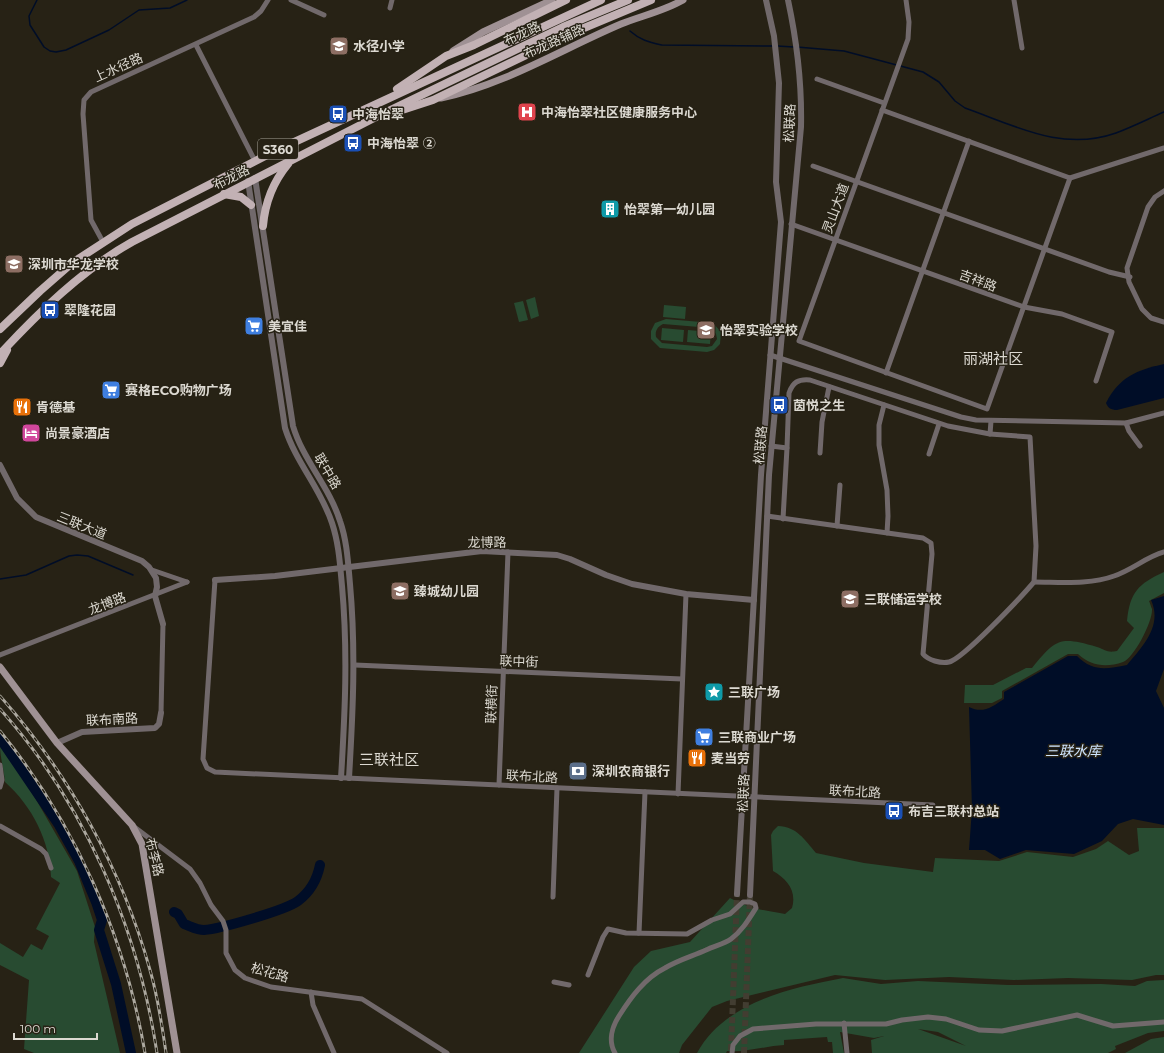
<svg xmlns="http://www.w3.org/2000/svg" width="1164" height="1053" font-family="Montserrat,'Noto Sans SC',sans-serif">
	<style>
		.green { fill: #284b31; fill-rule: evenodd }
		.water { fill: #000d27 }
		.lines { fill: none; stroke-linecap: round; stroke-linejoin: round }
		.stream { stroke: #000d27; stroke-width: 1.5 }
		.river { stroke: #000d27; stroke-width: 10 }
		.tertiary-tunnel { stroke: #423d31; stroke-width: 6; stroke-dasharray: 6 3; stroke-linecap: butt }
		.minor { stroke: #71696b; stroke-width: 5 }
		.tertiary { stroke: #71696b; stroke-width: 6 }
		.secondary { stroke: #9f9194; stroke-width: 7 }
		.primary { stroke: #c2b1b4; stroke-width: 8 }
		.rail-casing { stroke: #aca89f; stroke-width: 3 }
		.rail { stroke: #272215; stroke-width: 1.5; stroke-dasharray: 4.5; stroke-linecap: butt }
		.labels { text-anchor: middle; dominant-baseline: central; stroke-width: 3; stroke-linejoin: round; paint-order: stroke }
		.shield { fill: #272215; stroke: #a6a299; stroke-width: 1 }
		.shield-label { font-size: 12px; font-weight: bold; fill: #dcd9d1 }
		.street-label { font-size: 13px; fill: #dcd9d1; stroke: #272215 }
		.poi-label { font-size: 13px; font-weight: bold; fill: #dcd9d1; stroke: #272215; text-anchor: start }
		.water-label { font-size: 14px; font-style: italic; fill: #cee4fe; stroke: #272215 }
		.quarter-label { font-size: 15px; fill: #dcd9d1; stroke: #272215 }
	</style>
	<rect width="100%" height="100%" fill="#272215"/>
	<g class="green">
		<path d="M 535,297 L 539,316 L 531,319 L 526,300 Z"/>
		<path d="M 523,301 L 528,320 L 519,322 L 514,303 Z"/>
		<path d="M 664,305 L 686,307 L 685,319 L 663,317 Z"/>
		<path d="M 666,319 L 713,323 L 721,332 L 720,344 L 714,350 L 707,352 L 660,348 L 651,339 L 651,331 L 655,323 ZM 663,324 L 711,328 L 716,334 L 717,339 L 712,346 L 707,347 L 662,343 L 656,337 C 655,331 657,327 663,324 Z"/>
		<path d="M 662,328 L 684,330 L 683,342 L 661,340 Z"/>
		<path d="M 688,330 L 711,332 L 710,344 L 687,342 Z"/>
		<path d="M 1164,572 L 1164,593 L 1149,601 C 1150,603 1151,607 1152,609 C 1153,621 1134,658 1123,662 C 1106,668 1091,666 1078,654 L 1068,654 L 1002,691 L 1002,698 L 992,703 L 964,703 L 965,685 L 993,685 L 1026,668 L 1032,668 C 1056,639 1059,636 1097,647 C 1106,650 1107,653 1117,651 L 1134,628 L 1127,621 C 1130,592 1138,584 1164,572 Z"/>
		<path d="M 0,745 L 30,789 L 77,871 L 95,927 L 94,942 L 120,1053 L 34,1053 L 24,1049 L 29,980 L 0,965 L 0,943 L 23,957 L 31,944 L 42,950 L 49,936 L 36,929 L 60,883 L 51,877 C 50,841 32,806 5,782 C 4,769 0,758 0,745 Z"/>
		<path d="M 778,826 C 796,826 805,840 816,853 L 864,863 L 933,872 L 935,858 L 999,861 L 1027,852 L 1073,857 L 1096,849 L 1108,841 L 1129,855 L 1139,851 L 1137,828 L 1164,828 L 1164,975 L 1156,975 L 1132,980 L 1068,978 L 1014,980 L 949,977 L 885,980 L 835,975 L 727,1001 L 712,1007 L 682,1045 L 679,1053 L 579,1053 L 634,967 L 651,951 L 690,942 L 730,898 C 751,909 762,910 785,914 L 792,908 C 797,891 787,879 773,871 L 771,835 L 773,831 Z"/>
		<path d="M 843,978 L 881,984 L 918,981 L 1008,985 L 1101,984 L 1135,986 L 1147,981 L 1164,980 L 1164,1031 L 1148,1033 L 1115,1046 L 1116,1049 L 1108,1053 L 872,1053 L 871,1040 L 884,1036 L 874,1038 L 840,1032 L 844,1053 L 833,1053 L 832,1042 L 828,1042 L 827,1037 L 784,1040 L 784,1045 C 766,1046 743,1053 727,1051 L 726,1053 L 697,1053 C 725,1002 790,988 843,978 ZM 918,1029 L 938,1032 L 966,1046 Z"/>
		<path d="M 1164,1037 L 1164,1053 L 1125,1053 L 1151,1039 Z"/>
	</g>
	<g class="water">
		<path d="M 1164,364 L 1164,398 L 1117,410 C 1111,410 1108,408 1106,403 C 1119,377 1137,370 1164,364 Z"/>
		<path d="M 1164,596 L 1164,669 L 1156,691 L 1164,708 L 1164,825 L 1133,819 L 1118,824 L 1102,841 L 1074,854 L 1026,850 L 1000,859 L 985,850 L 969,850 L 972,809 L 969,707 C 983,714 992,707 1004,699 L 1004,692 L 1068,656 L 1077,656 C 1093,672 1106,669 1127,665 C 1142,647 1163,626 1151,600 Z"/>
	</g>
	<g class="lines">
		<g class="stream">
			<path d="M 37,0 L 29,16 L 30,25 L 44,47 L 50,51 L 56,52 L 66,50 L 109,30 L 139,10 L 170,8 L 187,0"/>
			<path d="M 630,31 C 640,40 649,42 662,45 L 774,46"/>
			<path d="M 777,46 L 794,47"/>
			<path d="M 797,47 L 844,51 L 923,72 L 939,82 L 955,101 L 965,108 C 1016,126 1062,152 1116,133 C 1132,127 1148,119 1164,112"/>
			<path d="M 0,579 L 26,575 L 69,556 L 77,555 L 88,556 L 133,575"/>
		</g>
		<g class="river">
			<path d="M 0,738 L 59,825 L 79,861 L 96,902 L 102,920 L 99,930 L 116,984 L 131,1053"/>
			<path d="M 174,912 L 178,914 L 184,924 C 190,926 197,930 204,930 C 220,929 286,910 298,901 C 310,892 317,880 320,865"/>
		</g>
		<g class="tertiary-tunnel">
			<path d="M 731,1050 L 737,894"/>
			<path d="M 744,1053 L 750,895"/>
		</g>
		<g class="minor">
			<path d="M 291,0 L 324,15"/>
			<path d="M 906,0 L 909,22 L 908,39 L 799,341 L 987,409 L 1070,178"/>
			<path d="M 1014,0 L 1022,48"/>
			<path d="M 390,8 L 392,0"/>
			<path d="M 196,45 L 255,161"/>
			<path d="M 817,79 L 884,103"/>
			<path d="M 882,110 L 1070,178 L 1164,148"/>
			<path d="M 813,166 L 1109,272 L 1130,277"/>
			<path d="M 1164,191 L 1155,197 L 1148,207 L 1127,268 L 1129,282 L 1142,309 L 1151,318 L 1164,322"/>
			<path d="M 791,224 L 1024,307 L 1062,314 L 1112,332 L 1096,381"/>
			<path d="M 103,242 L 91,220 L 83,114 L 84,100 L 91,92 L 254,17 L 261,11 L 268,0"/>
			<path d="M 770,355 L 961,417 L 976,420 L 1126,423 L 1164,413"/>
			<path d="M 886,373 L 969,141"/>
			<path d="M 884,405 L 879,425 L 879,445 L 887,490 L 888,516 L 887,533"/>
			<path d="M 1126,423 L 1129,431 L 1140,446"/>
			<path d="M 771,446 L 787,448 L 783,519"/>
			<path d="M 787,448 L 789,393 C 793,382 798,379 810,380 L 948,426 L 990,434 L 991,421"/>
			<path d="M 820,453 L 822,422 L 829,387"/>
			<path d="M 929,454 L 939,424"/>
			<path d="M 767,516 L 923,538 L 931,543 L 932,554 L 923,654 C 928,660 941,664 949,662 C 963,659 1022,596 1034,582 L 1036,546 L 1030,437 L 990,434"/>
			<path d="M 837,526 L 840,485"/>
			<path d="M 152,570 L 187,582"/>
			<path d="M 215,580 L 203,759 L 207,768 L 215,772 L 933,805"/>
			<path d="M 1034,582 C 1060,582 1090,585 1114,576 C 1132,570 1146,557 1164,552"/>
			<path d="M 0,655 L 187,582"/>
			<path d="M 355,665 L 682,679"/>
			<path d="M 161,713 L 163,624"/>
			<path d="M 0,765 L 2,780 L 0,787"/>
			<path d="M 499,785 L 508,552"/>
			<path d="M 678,794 L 686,594"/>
			<path d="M 0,826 L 41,849 L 46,854 L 51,868"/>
			<path d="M 133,826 L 190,869 L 200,883 L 211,905 L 223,921 L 226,930 L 226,953 L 235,970 L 245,978 L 271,987 L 362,999 L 447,1053"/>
			<path d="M 553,897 L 557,788"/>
			<path d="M 639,933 L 645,792"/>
			<path d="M 588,975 L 603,937 L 608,929 L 626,933 L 687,934 L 712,920 L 730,914 L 743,902 L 750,902 L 755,904 L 756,908 C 749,919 742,931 731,939 C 724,944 714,946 706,950 C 693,956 678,960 665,968 C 645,978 631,997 619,1016 C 612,1027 608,1041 615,1053"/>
			<path d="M 554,982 L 569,985"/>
			<path d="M 311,992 L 313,1005 L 334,1053"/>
			<path d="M 844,1023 L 847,1053"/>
			<path d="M 732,1053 L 733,1045 L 740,1036 L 753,1029 L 816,1024 L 886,1024 L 902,1020 L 928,1017 L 946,1019 L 979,1030 L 1002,1031 L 1077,1015 L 1113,1026 L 1164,1022"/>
		</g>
		<g class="tertiary">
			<path d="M 255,178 L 293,426 C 303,460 329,486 340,521 C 347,541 348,562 350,584 C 356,651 353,711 349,778"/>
			<path d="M 248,181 L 285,428 C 296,463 321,489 332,523 C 339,544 340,565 342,586 C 348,653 345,712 341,778"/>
			<path d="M 0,465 L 17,498 L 36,517 L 142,561 L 149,567 L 156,578 L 157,587 L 155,596 L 163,624"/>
			<path d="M 215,580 L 275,576 L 482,551 L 557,555 L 570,559 L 606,575 L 632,584 L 686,594 L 754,600"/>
			<path d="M 57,743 L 82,732 L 155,728 L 159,724 L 161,713"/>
			<path d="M 737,894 L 761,475 L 781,222 L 776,182 L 779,83 L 774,36 L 766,0"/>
			<path d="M 750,895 L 769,475 L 801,127 C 802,83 797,42 788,0"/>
		</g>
		<g class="secondary">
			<path d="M 453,51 L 483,32 L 552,0"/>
			<path d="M 441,98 C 504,85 562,49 621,24 C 641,16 664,11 683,0"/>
			<path d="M 0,667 L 57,743 L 132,825 L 142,844 L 177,1053"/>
		</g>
		<g class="primary">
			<path d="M 397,89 L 446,56 L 474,45 L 566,0"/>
			<path d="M 393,113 L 433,100 L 572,33 L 651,0"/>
			<path d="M 224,194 L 241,197 L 251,205"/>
			<path d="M 263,226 C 265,203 273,182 288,164"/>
			<path d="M 0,329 L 40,291 L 72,263 L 132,224 L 275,151 L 601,0"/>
			<path d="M 0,354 C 39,312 82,270 132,242 L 378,116 L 563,27 L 628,0"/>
			<path d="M 0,363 L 7,350"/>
		</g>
		<defs>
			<g id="rail">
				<path d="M 0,696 C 69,774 122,869 150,970 C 158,997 162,1025 166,1053"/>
				<path d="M 0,709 C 85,804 138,928 157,1053"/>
				<path d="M 0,731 C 75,823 125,936 145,1053"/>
			</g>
		</defs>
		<use href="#rail" class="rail-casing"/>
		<use href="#rail" class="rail"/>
	</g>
	<defs>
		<symbol id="school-square" viewBox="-11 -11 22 22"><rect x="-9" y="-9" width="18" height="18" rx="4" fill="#8d6e63" stroke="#272215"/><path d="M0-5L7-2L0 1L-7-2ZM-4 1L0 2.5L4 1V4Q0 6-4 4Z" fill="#fff"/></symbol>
		<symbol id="hospital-square" viewBox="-11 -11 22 22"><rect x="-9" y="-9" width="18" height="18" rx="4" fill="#e0444e" stroke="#272215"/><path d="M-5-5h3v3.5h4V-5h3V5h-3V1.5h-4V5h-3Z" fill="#fff"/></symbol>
		<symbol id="bus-square" viewBox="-11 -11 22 22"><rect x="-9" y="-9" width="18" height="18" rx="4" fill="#1a4fb4" stroke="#272215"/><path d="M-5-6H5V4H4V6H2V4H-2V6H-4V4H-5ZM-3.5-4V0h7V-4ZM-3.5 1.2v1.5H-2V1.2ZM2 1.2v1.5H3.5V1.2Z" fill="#fff"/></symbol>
		<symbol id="building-square" viewBox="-11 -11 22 22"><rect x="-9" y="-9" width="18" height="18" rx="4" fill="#0f9aa8" stroke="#272215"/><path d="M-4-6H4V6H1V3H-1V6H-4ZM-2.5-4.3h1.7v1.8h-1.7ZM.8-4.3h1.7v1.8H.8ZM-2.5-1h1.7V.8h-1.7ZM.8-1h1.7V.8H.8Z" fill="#fff"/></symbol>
		<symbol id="supermarket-square" viewBox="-11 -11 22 22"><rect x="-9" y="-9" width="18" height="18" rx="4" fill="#3f7fe0" stroke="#272215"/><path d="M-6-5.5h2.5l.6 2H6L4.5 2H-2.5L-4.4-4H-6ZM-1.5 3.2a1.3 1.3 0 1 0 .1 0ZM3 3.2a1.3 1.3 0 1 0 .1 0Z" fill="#fff"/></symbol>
		<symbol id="restaurant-square" viewBox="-11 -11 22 22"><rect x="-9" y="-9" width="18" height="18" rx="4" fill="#e8710a" stroke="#272215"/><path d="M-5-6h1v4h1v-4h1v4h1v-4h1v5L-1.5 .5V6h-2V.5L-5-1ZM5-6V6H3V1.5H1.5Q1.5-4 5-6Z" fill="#fff"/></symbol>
		<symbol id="hotel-square" viewBox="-11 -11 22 22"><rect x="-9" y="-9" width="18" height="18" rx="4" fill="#d1479c" stroke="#272215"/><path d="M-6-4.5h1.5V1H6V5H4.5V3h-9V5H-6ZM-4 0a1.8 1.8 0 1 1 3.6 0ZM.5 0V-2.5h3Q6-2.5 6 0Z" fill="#fff"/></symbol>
		<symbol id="sight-square" viewBox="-11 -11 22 22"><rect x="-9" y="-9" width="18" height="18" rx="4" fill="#0f9aa8" stroke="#272215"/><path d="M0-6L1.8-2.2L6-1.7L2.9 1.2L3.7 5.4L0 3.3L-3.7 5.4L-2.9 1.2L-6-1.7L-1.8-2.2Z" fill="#fff"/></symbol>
		<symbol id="bank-square" viewBox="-11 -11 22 22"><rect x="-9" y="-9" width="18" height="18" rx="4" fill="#5c6f8a" stroke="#272215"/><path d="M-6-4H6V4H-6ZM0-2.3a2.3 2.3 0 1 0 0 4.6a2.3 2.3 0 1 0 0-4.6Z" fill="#fff"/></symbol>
	</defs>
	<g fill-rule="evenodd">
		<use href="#school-square" x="328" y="35" width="22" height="22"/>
		<use href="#hospital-square" x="516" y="101" width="22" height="22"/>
		<use href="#bus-square" x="327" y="103" width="22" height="22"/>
		<use href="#bus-square" x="342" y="132" width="22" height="22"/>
		<use href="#building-square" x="599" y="198" width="22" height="22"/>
		<use href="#school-square" x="3" y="253" width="22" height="22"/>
		<use href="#bus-square" x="39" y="299" width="22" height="22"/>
		<use href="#supermarket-square" x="243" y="315" width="22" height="22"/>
		<use href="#school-square" x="695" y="319" width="22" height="22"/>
		<use href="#supermarket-square" x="100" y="379" width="22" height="22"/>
		<use href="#bus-square" x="768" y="394" width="22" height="22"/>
		<use href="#restaurant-square" x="11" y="396" width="22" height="22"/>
		<use href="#hotel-square" x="20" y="422" width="22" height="22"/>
		<use href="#school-square" x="389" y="580" width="22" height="22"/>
		<use href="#school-square" x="839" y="588" width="22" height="22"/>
		<use href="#sight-square" x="703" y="681" width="22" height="22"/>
		<use href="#supermarket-square" x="693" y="726" width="22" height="22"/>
		<use href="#restaurant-square" x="686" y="747" width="22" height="22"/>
		<use href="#bank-square" x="567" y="760" width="22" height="22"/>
		<use href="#bus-square" x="883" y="800" width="22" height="22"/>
	</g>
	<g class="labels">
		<rect class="shield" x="258" y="139" width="40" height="20" rx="3"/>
		<g class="shield-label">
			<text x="278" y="149">S360</text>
		</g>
		<g class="street-label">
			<text transform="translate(522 33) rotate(-25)">布龙路</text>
			<text transform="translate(554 41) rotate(-24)">布龙路辅路</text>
			<text transform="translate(118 67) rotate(-24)">上水径路</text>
			<text transform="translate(789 123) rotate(-87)">松联路</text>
			<text transform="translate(231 177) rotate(-27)">布龙路</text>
			<text transform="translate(835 208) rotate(-70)">灵山大道</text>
			<text transform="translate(978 280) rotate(20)">吉祥路</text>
			<text transform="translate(760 445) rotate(-85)">松联路</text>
			<text transform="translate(328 471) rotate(59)">联中路</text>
			<text transform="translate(82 525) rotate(22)">三联大道</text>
			<text transform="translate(487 542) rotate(-1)">龙博路</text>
			<text transform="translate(107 603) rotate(-21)">龙博路</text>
			<text transform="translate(519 661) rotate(2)">联中街</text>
			<text transform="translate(491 704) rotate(-88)">联横街</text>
			<text transform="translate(112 719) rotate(-3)">联布南路</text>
			<text transform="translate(532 776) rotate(3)">联布北路</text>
			<text transform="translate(855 791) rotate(3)">联布北路</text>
			<text transform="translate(743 793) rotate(-87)">松联路</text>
			<text transform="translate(155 857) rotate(76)">布李路</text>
			<text transform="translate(270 972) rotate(16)">松花路</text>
		</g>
		<g class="poi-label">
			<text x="353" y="46">水径小学</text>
			<text x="541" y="112">中海怡翠社区健康服务中心</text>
			<text x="352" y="114">中海怡翠</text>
			<text x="367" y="143">中海怡翠 ②</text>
			<text x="624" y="209">怡翠第一幼儿园</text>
			<text x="28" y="264">深圳市华龙学校</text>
			<text x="64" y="310">翠隆花园</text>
			<text x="268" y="326">美宜佳</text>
			<text x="720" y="330">怡翠实验学校</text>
			<text x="125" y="390">赛格ECO购物广场</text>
			<text x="793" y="405">茵悦之生</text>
			<text x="36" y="407">肯德基</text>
			<text x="45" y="433">尚景豪酒店</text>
			<text x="414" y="591">臻城幼儿园</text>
			<text x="864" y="599">三联储运学校</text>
			<text x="728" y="692">三联广场</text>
			<text x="718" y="737">三联商业广场</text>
			<text x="711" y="758">麦当劳</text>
			<text x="592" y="771">深圳农商银行</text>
			<text x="908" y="811">布吉三联村总站</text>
		</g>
		<g class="water-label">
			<text x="1073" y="751">三联水库</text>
		</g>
		<g class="quarter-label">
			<text x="993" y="358">丽湖社区</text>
			<text x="389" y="759">三联社区</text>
		</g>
	</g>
	<path d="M14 1033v6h83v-6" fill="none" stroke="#dcd9d1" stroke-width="2"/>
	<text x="20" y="1033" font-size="12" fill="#dcd9d1" stroke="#272215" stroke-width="3" paint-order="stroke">100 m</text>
</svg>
